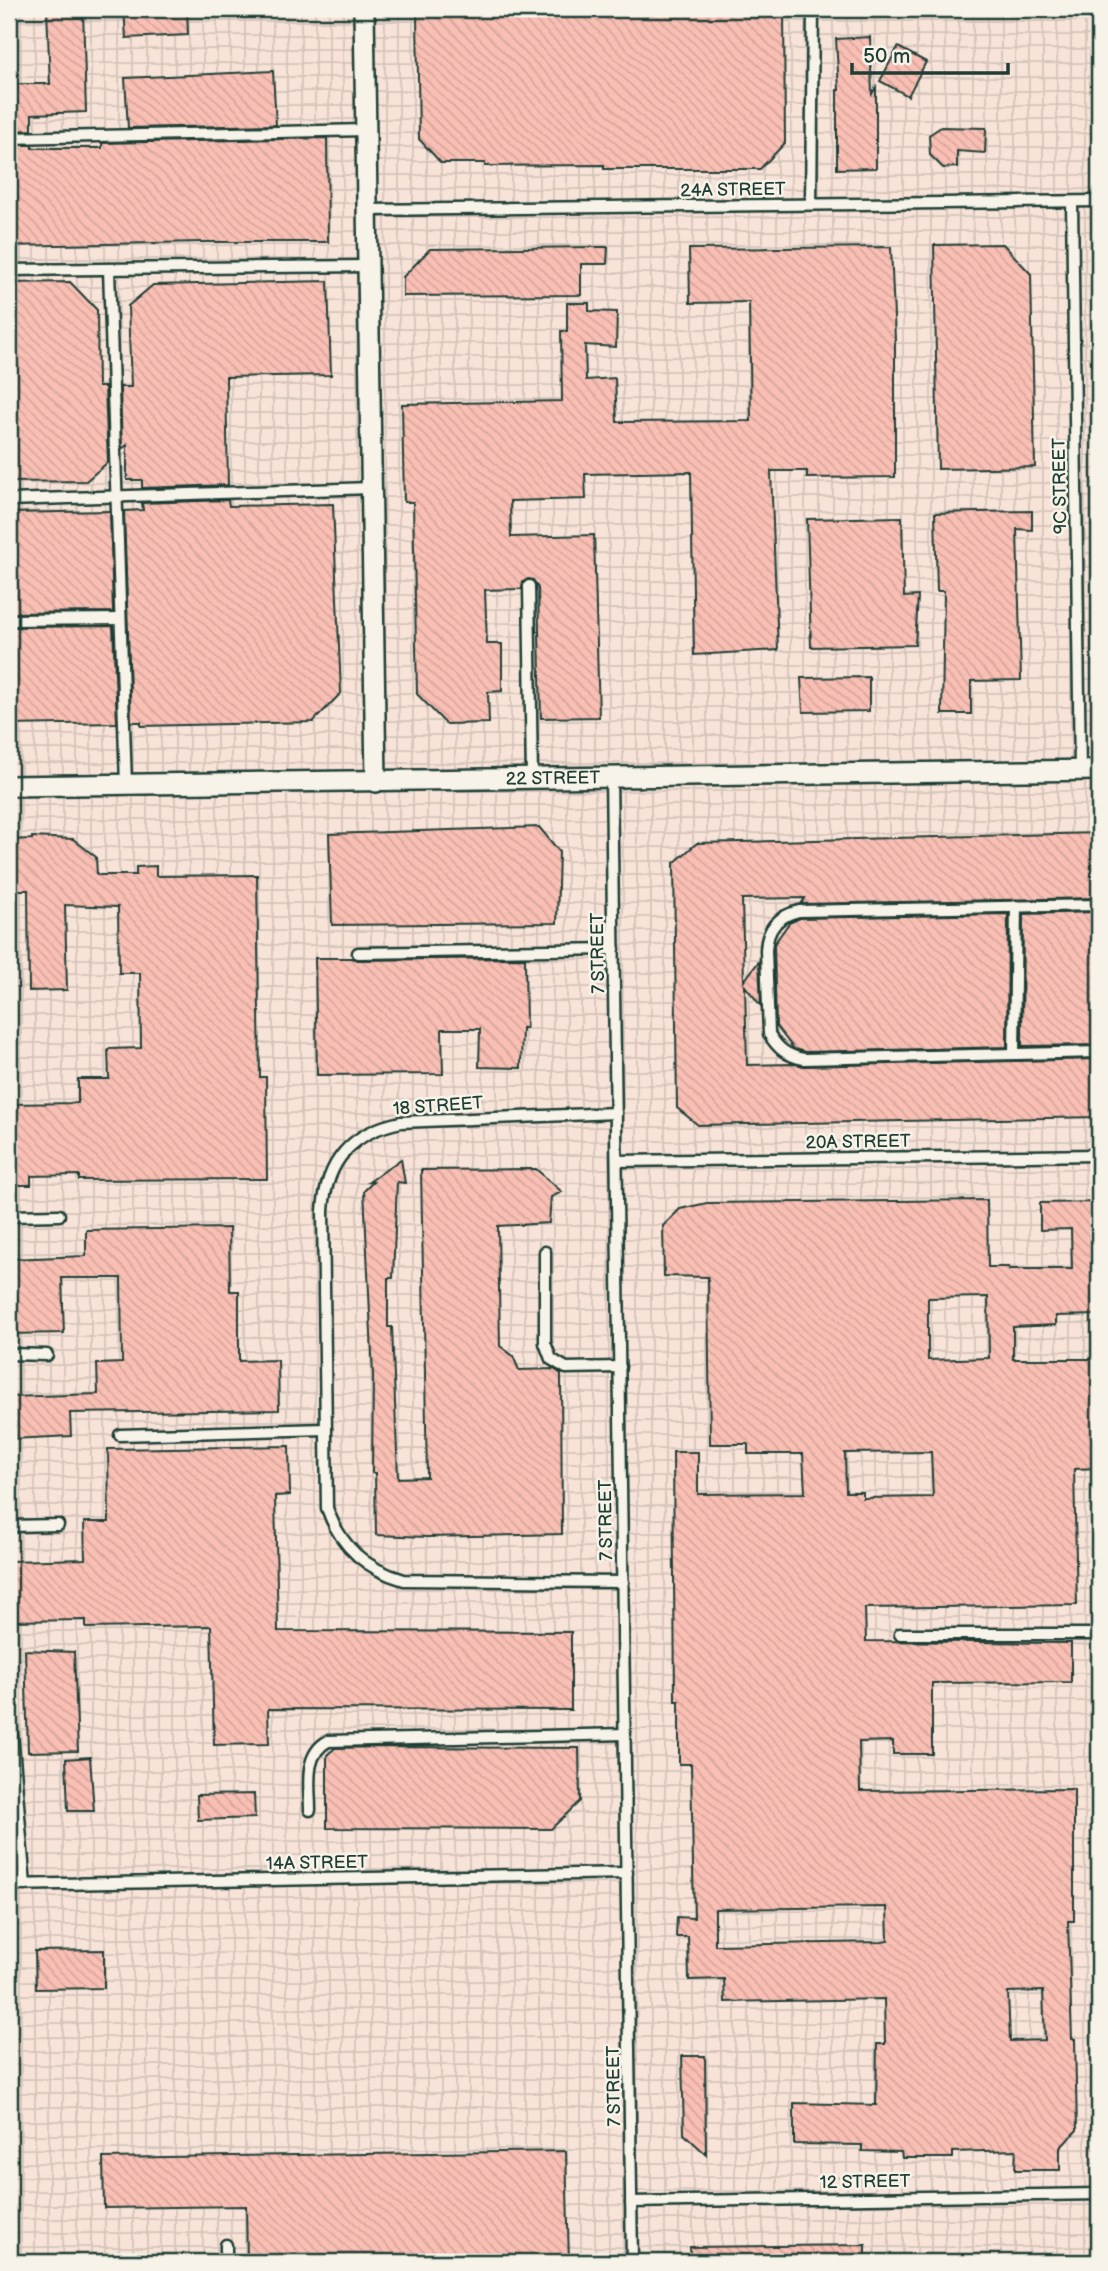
<svg xmlns="http://www.w3.org/2000/svg" width="1108" height="2271" font-family="'Balsamiq Sans',sans-serif">
	<style>
		.industrial { fill: url(#industrial-grid) }
		.building { fill: url(#building-back-hatch); stroke: #1f3d34; stroke-width: 2; fill-rule: evenodd }
		.lines { fill: none; stroke-linecap: round; stroke-linejoin: round }
		.lane-casing { stroke: #1f3d34; stroke-width: 15 }
		.street-casing { stroke: #1f3d34; stroke-width: 24 }
		.lane { stroke: #f7f3e8; stroke-width: 10 }
		.street { stroke: #f7f3e8; stroke-width: 19 }
		.labels { text-anchor: middle; dominant-baseline: central; stroke-width: 5; stroke-linejoin: round; paint-order: stroke }
		.street-label { font-size: 18px; fill: #1f3d34; stroke: #f7f3e8 }
	</style>
	<defs>
		<pattern id="industrial-grid" width="8" height="8" patternUnits="userSpaceOnUse" patternTransform="scale(1.75)"><rect width="8" height="8" fill="#f8e3d8"/><path d="M0 4h8M4 0v8" fill="none" stroke="#d4c4ba"/></pattern>
		<pattern id="building-back-hatch" width="6" height="6" patternUnits="userSpaceOnUse" patternTransform="scale(1.75)"><rect width="6" height="6" fill="#fabfb4"/><path d="M-1 5l2 2M0 0l6 6M5-1l2 2" fill="none" stroke="#d6a59b"/></pattern>
	</defs>
	<rect width="100%" height="100%" fill="#f7f3e8"/>
	<filter id="ink" filterUnits="userSpaceOnUse"><feTurbulence type="fractalNoise" baseFrequency=".0143" numOctaves="2"/><feDisplacementMap in="SourceGraphic" scale="14" xChannelSelector="R" yChannelSelector="G"/><feConvolveMatrix kernelMatrix="1 2 1 2 8 2 1 2 1" color-interpolation-filters="sRGB"/></filter>
	<g filter="url(#ink)">
		<rect class="industrial" x="9" y="9" width="1090" height="2253"/>
		<g class="building">
			<path d="M 47,9 L 83,9 L 86,112 L 32,114 L 32,130 L 9,131 L 9,84 L 50,84 Z"/>
			<path d="M 124,9 L 187,9 L 188,35 L 126,38 Z"/>
			<path d="M 602,9 L 784,9 L 785,143 L 760,169 L 604,169 L 604,165 L 485,166 L 485,163 L 441,163 L 419,139 L 417,15 L 602,13 Z"/>
			<path d="M 870,37 L 872,94 L 876,87 L 876,168 L 837,169 L 837,90 L 839,90 L 836,39 Z"/>
			<path d="M 898,47 L 926,62 L 908,96 L 880,81 Z"/>
			<path d="M 273,71 L 276,125 L 128,128 L 125,78 Z"/>
			<path d="M 941,127 L 986,128 L 985,153 L 957,151 L 957,167 L 943,168 L 930,155 L 929,135 Z"/>
			<path d="M 327,138 L 328,242 L 203,242 L 9,246 L 9,145 L 32,145 L 32,148 L 102,148 L 102,143 Z"/>
			<path d="M 1003,244 L 1031,274 L 1035,467 L 938,469 L 934,245 Z"/>
			<path d="M 591,247 L 608,247 L 607,264 L 581,264 L 581,295 L 403,296 L 403,277 L 430,249 Z"/>
			<path d="M 891,247 L 895,340 L 895,477 L 807,478 L 807,471 L 771,471 L 778,650 L 694,655 L 691,472 L 585,474 L 586,499 L 510,501 L 511,537 L 594,535 L 599,717 L 541,718 L 538,588 L 533,580 L 528,579 L 523,582 L 522,589 L 485,590 L 487,644 L 502,644 L 502,691 L 488,692 L 489,723 L 446,724 L 417,694 L 413,502 L 404,502 L 402,404 L 562,401 L 561,331 L 567,331 L 567,303 L 589,303 L 589,311 L 617,312 L 616,347 L 585,345 L 586,380 L 615,378 L 617,422 L 751,421 L 749,302 L 690,303 L 689,249 Z"/>
			<path d="M 328,281 L 331,375 L 226,377 L 228,485 L 142,488 L 142,480 L 127,480 L 127,445 L 122,449 L 120,387 L 131,387 L 128,306 L 153,285 Z"/>
			<path d="M 70,282 L 97,310 L 98,387 L 105,387 L 108,462 L 86,481 L 9,482 L 9,283 Z"/>
			<path d="M 228,500 L 229,506 L 333,504 L 341,693 L 313,722 L 141,726 L 141,722 L 131,722 L 124,511 L 143,510 L 142,503 Z"/>
			<path d="M 110,511 L 113,612 L 9,613 L 9,513 Z"/>
			<path d="M 1032,511 L 1032,530 L 1017,529 L 1021,680 L 971,681 L 971,714 L 942,714 L 944,591 L 937,591 L 935,513 Z"/>
			<path d="M 902,517 L 904,597 L 918,596 L 915,645 L 811,647 L 807,519 Z"/>
			<path d="M 113,626 L 117,723 L 9,725 L 9,627 Z"/>
			<path d="M 869,677 L 869,711 L 803,712 L 801,678 Z"/>
			<path d="M 539,827 L 559,851 L 557,923 L 332,925 L 329,834 Z"/>
			<path d="M 1099,833 L 1099,898 L 801,904 L 805,898 L 742,899 L 744,981 L 759,961 L 761,1006 L 745,986 L 747,1065 L 795,1064 L 804,1066 L 1099,1059 L 1099,1117 L 698,1125 L 677,1108 L 674,863 L 697,843 Z"/>
			<path d="M 32,837 L 73,839 L 96,857 L 97,875 L 136,875 L 136,867 L 156,866 L 156,876 L 257,875 L 260,1077 L 266,1077 L 267,1179 L 79,1180 L 79,1175 L 31,1176 L 31,1185 L 9,1185 L 9,1104 L 78,1103 L 78,1079 L 109,1079 L 108,1049 L 141,1048 L 140,973 L 119,973 L 118,907 L 65,905 L 67,990 L 29,991 L 28,890 L 9,890 L 9,840 L 32,839 Z"/>
			<path d="M 1099,912 L 1099,1045 L 1022,1046 L 1023,914 Z"/>
			<path d="M 1008,914 L 1007,1047 L 805,1052 L 794,1049 L 776,1026 L 774,944 L 789,923 L 800,918 Z"/>
			<path d="M 315,958 L 352,958 L 358,960 L 525,958 L 526,1028 L 522,1028 L 521,1068 L 479,1067 L 480,1029 L 442,1029 L 443,1074 L 317,1075 Z"/>
			<path d="M 401,1159 L 405,1183 L 397,1182 L 393,1278 L 388,1278 L 388,1327 L 392,1327 L 398,1478 L 427,1477 L 421,1170 L 536,1169 L 562,1192 L 551,1197 L 549,1223 L 498,1226 L 500,1346 L 513,1356 L 519,1370 L 554,1369 L 561,1374 L 562,1534 L 428,1537 L 376,1535 L 375,1473 L 372,1473 L 373,1375 L 364,1191 L 373,1182 L 369,1182 Z"/>
			<path d="M 987,1200 L 988,1267 L 1009,1267 L 1009,1269 L 1072,1269 L 1071,1229 L 1040,1230 L 1040,1203 L 1099,1202 L 1099,1315 L 1056,1316 L 1056,1325 L 1013,1327 L 1013,1359 L 1099,1359 L 1099,1468 L 1074,1469 L 1077,1605 L 865,1608 L 866,1641 L 1071,1643 L 1071,1682 L 932,1683 L 932,1754 L 893,1754 L 893,1741 L 859,1742 L 860,1791 L 1074,1789 L 1074,1921 L 1068,1921 L 1072,2039 L 1075,2039 L 1077,2130 L 1060,2148 L 1060,2170 L 1015,2170 L 1016,2150 L 953,2152 L 953,2158 L 902,2158 L 901,2152 L 862,2151 L 862,2145 L 794,2144 L 794,2103 L 876,2105 L 877,2044 L 885,2044 L 884,1999 L 725,2002 L 724,1979 L 689,1980 L 688,1937 L 676,1937 L 677,1917 L 694,1918 L 691,1764 L 679,1764 L 679,1701 L 675,1701 L 673,1452 L 698,1452 L 698,1494 L 805,1493 L 803,1454 L 748,1454 L 748,1444 L 710,1444 L 708,1277 L 664,1276 L 663,1226 L 680,1209 L 707,1203 ZM 988,1297 L 989,1358 L 928,1360 L 928,1298 ZM 931,1452 L 933,1497 L 863,1498 L 863,1492 L 846,1492 L 845,1453 ZM 887,1907 L 888,1941 L 882,1942 L 715,1945 L 715,1909 ZM 1043,1991 L 1045,2040 L 1010,2041 L 1008,1992 Z"/>
			<path d="M 229,1228 L 230,1291 L 239,1291 L 239,1361 L 278,1360 L 279,1410 L 70,1413 L 71,1436 L 12,1439 L 10,1397 L 98,1394 L 97,1364 L 122,1363 L 121,1278 L 62,1278 L 64,1333 L 9,1334 L 9,1259 L 86,1256 L 86,1230 Z"/>
			<path d="M 289,1446 L 290,1495 L 275,1496 L 278,1631 L 571,1632 L 571,1710 L 268,1709 L 269,1744 L 214,1745 L 211,1626 L 86,1628 L 86,1620 L 9,1621 L 9,1561 L 85,1559 L 84,1522 L 109,1522 L 108,1449 Z"/>
			<path d="M 25,1650 L 74,1652 L 78,1751 L 28,1752 Z"/>
			<path d="M 383,1747 L 579,1748 L 580,1801 L 551,1829 L 327,1828 L 327,1755 L 335,1748 Z"/>
			<path d="M 90,1757 L 94,1811 L 68,1811 L 66,1759 Z"/>
			<path d="M 254,1794 L 255,1818 L 198,1820 L 197,1795 Z"/>
			<path d="M 104,1950 L 104,1988 L 36,1989 L 35,1951 Z"/>
			<path d="M 682,2056 L 705,2056 L 706,2154 L 684,2134 Z"/>
			<path d="M 566,2151 L 569,2262 L 247,2262 L 246,2206 L 104,2208 L 103,2158 Z"/>
			<path d="M 866,2245 L 866,2262 L 691,2262 L 690,2247 Z"/>
		</g>
		<g class="lines">
			<defs>
				<g id="lane">
					<path d="M 9,138 L 365,130"/>
					<path d="M 1072,202 L 1080,771"/>
					<path d="M 811,204 L 813,9"/>
					<path d="M 366,210 L 1099,201"/>
					<path d="M 109,269 L 126,785"/>
					<path d="M 9,270 L 367,266"/>
					<path d="M 9,500 L 371,488"/>
					<path d="M 529,586 L 532,778"/>
					<path d="M 9,620 L 120,619"/>
					<path d="M 611,776 L 632,2262"/>
					<path d="M 1099,905 L 799,911 C 778,916 767,928 766,950 L 769,1034 C 778,1049 787,1056 804,1059 L 1099,1052"/>
					<path d="M 358,953 L 614,949"/>
					<path d="M 1014,1054 L 1016,906"/>
					<path d="M 616,1113 L 401,1122 C 352,1132 326,1161 323,1211 L 327,1508 C 340,1546 365,1569 404,1580 L 623,1582"/>
					<path d="M 617,1161 L 1099,1155"/>
					<path d="M 9,1216 L 59,1215"/>
					<path d="M 545,1252 L 545,1343 L 551,1359 L 566,1368 L 620,1367"/>
					<path d="M 9,1354 L 47,1355"/>
					<path d="M 120,1435 L 326,1429"/>
					<path d="M 9,1526 L 58,1525"/>
					<path d="M 900,1634 L 1099,1634"/>
					<path d="M 9,1699 L 25,1885"/>
					<path d="M 310,1810 C 310,1786 303,1755 328,1741 L 625,1734"/>
					<path d="M 9,1885 L 627,1873"/>
					<path d="M 631,2202 L 1099,2194"/>
					<path d="M 226,2262 L 226,2245"/>
				</g>
				<g id="street">
					<path d="M 364,9 L 376,782"/>
					<path id="s1" d="M 9,786 L 1099,770"/>
				</g>
			</defs>
			<use href="#lane" class="lane-casing"/>
			<use href="#street" class="street-casing"/>
			<use href="#lane" class="lane"/>
			<use href="#street" class="street"/>
		</g>
	</g>
	<g class="labels">
		<g class="street-label">
			<text transform="translate(733 190) rotate(-1)">24A STREET</text>
			<text transform="translate(1060 486) rotate(-91)">9C STREET</text>
			<text stroke="none"><textPath href="#s1" startOffset="544">22 STREET</textPath></text>
			<text transform="translate(598 953) rotate(-91)">7 STREET</text>
			<text transform="translate(438 1106) rotate(-4)">18 STREET</text>
			<text transform="translate(858 1142) rotate(-1)">20A STREET</text>
			<text transform="translate(606 1520) rotate(-91)">7 STREET</text>
			<text transform="translate(317 1863) rotate(-1)">14A STREET</text>
			<text transform="translate(614 2086) rotate(-91)">7 STREET</text>
			<text transform="translate(865 2182) rotate(-1)">12 STREET</text>
		</g>
	</g>
	<rect width="1108" height="2271" fill="none" stroke="#f7f3e8" stroke-width="35"/>
	<rect x="18" y="18" width="1073" height="2236" fill="none" stroke="#1f3d34" stroke-width="2.5" filter="url(#ink)"/>
	<path d="M852 63v10h156v-10" fill="none" stroke="#1f3d34" stroke-width="3.5"/>
	<text x="863" y="63" font-size="21" fill="#1f3d34" stroke="#f7f3e8" stroke-width="5" paint-order="stroke">50 m</text>
</svg>
